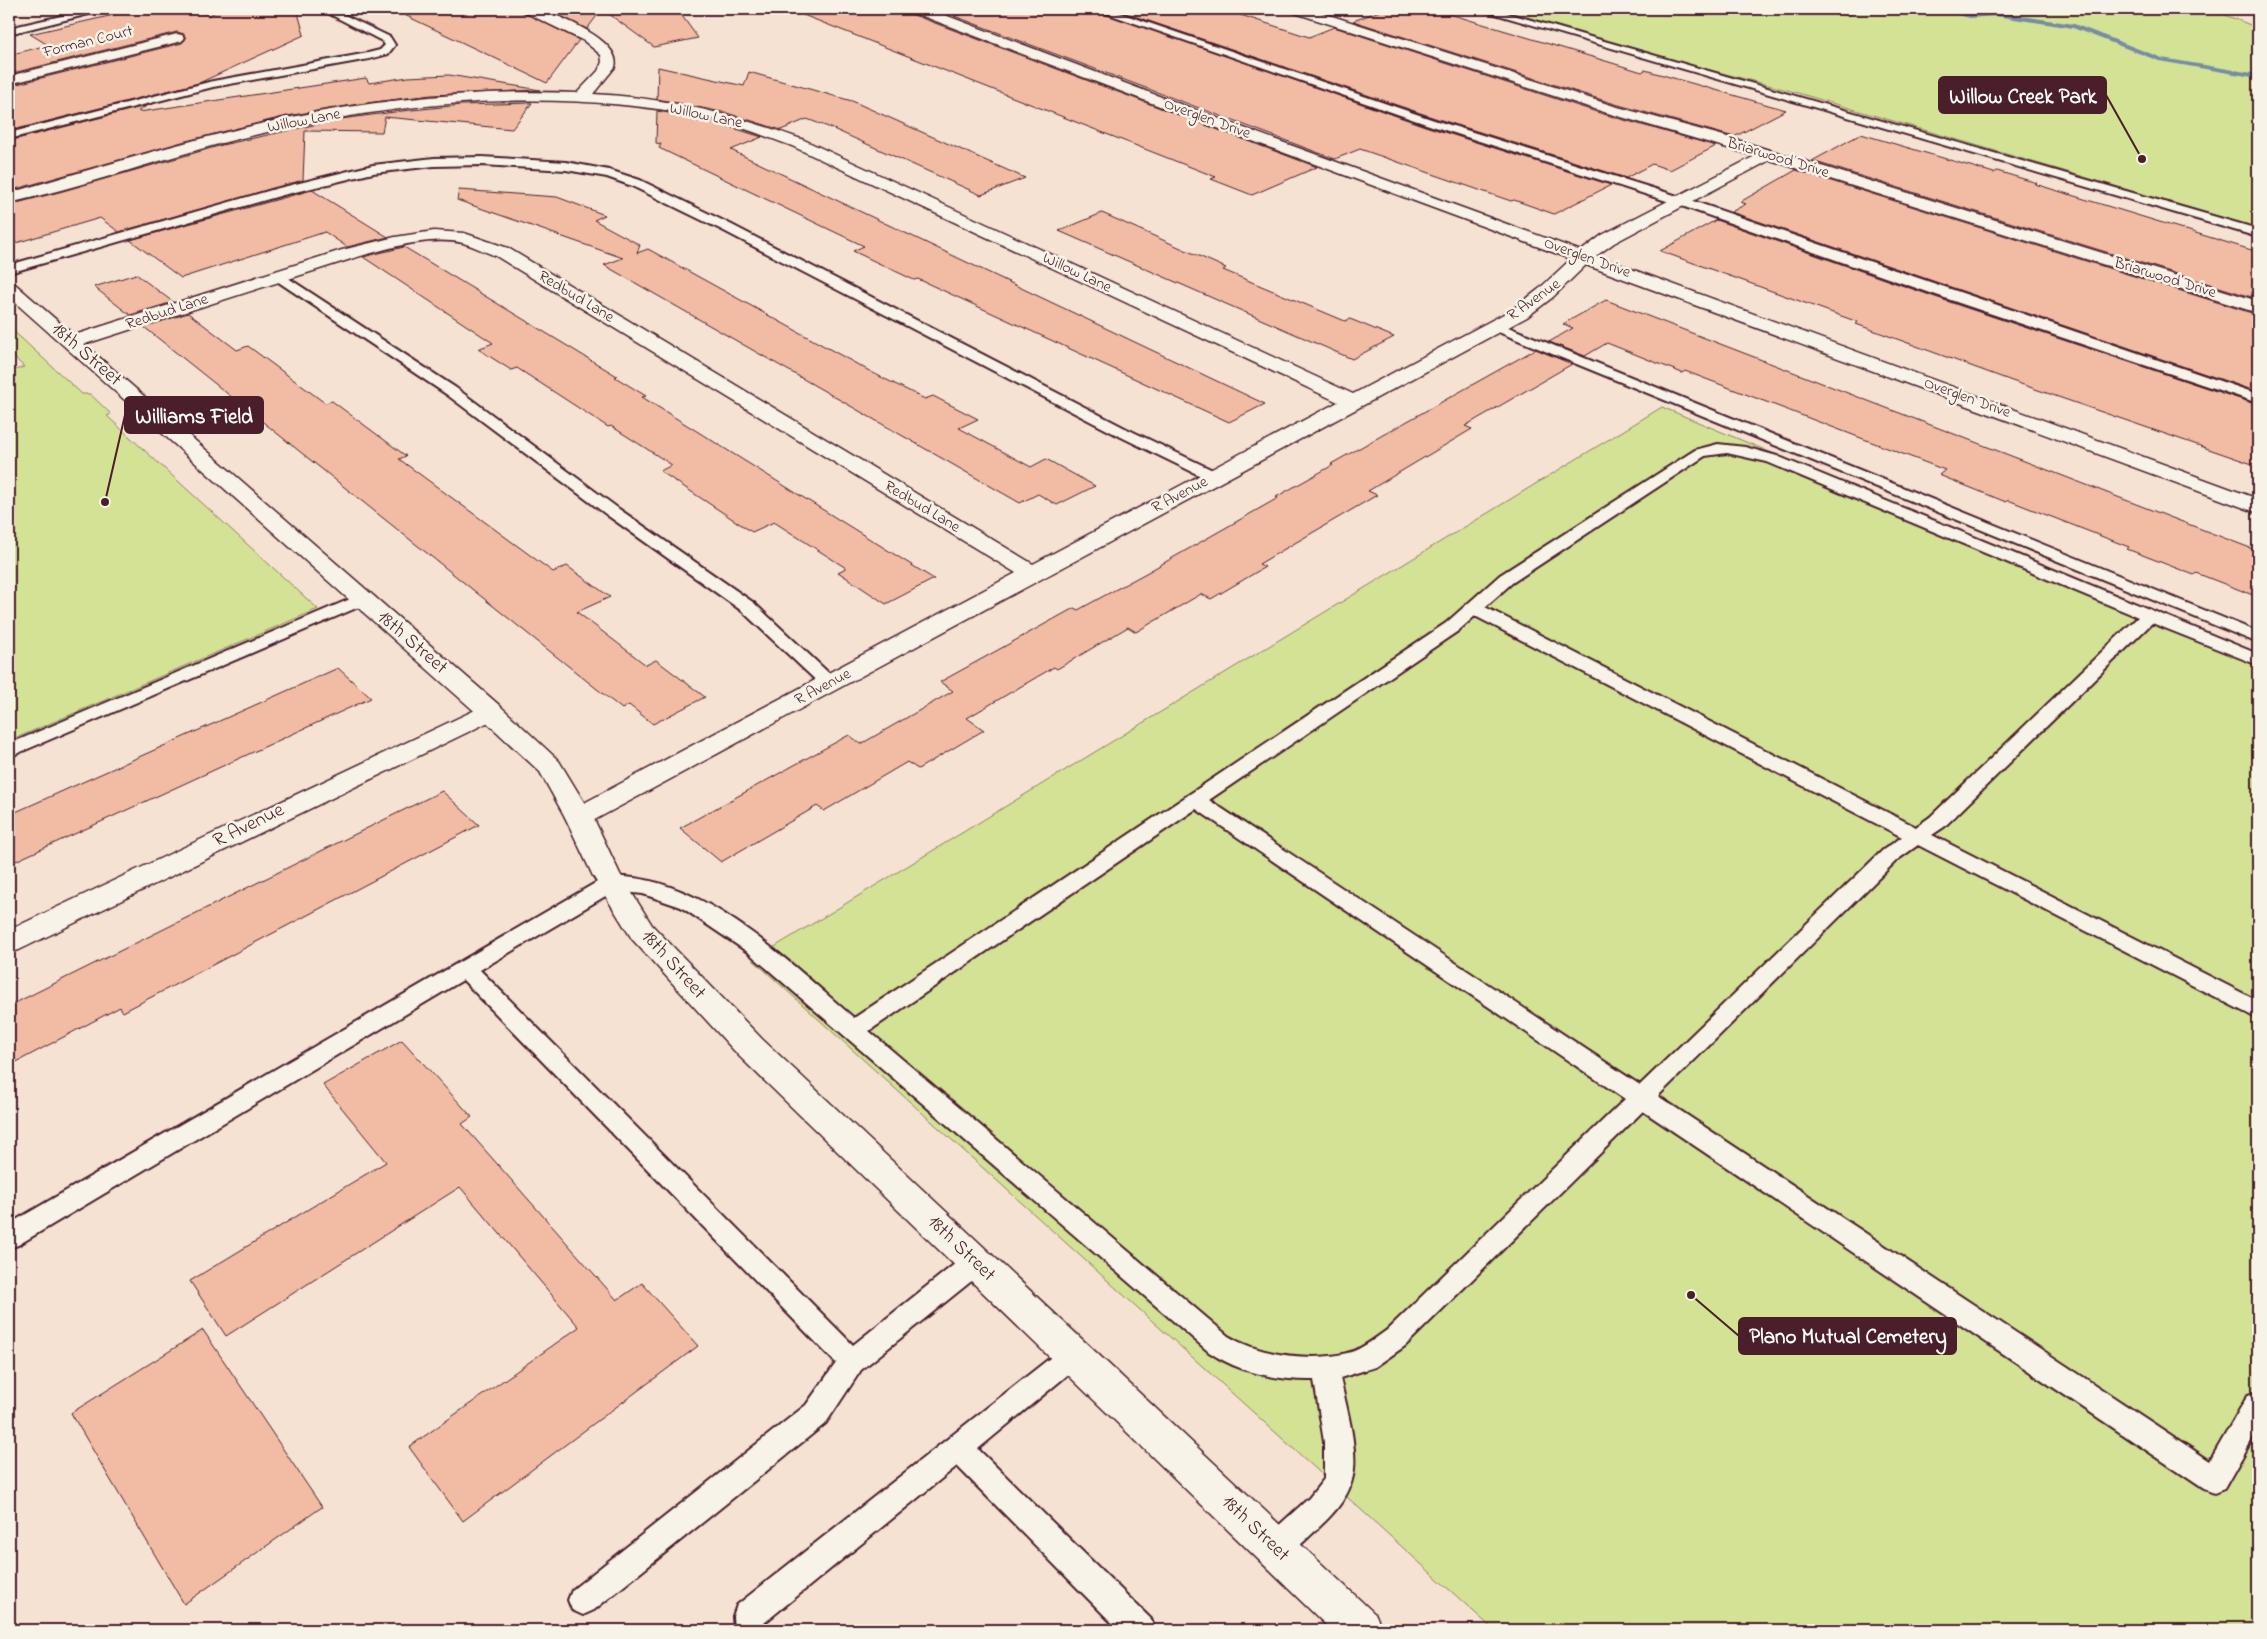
<svg xmlns="http://www.w3.org/2000/svg" width="2267" height="1639" font-family="'Indie Flower',sans-serif">
	<style>
		.green { fill: #d3e295; stroke: #8e8060 }
		.lines { fill: none; stroke-linecap: round; stroke-linejoin: round }
		.stream { fill: #758ca4; fill-rule: evenodd }
		.building { fill: #f1bca3; stroke: #4a1f2b }
		.service-casing { stroke: #4a1f2b; stroke-width: 4 }
		.minor-casing { stroke: #4a1f2b; stroke-width: 3 }
		.tertiary-casing { stroke: #4a1f2b; stroke-width: 3 }
		.service { fill: #f7f3e8; fill-rule: evenodd }
		.minor { fill: #f7f3e8; fill-rule: evenodd }
		.tertiary { fill: #f7f3e8; fill-rule: evenodd }
		.labels { text-anchor: middle; dominant-baseline: central; stroke-width: 5; stroke-linejoin: round; paint-order: stroke }
		.far-street-label { font-size: 16px; fill: #4a1f2b; stroke: #f7f3e8 }
		.street-label { font-size: 20px; fill: #4a1f2b; stroke: #f7f3e8 }
		.leader { fill: none; stroke: #4a1f2b; stroke-width: 2 }
		.callout-dot { fill: #4a1f2b; stroke: #f7f3e8; stroke-width: 2 }
		.callout { fill: #4a1f2b; stroke: #4a1f2b; stroke-width: 2 }
		.callout-label { font-size: 21px; text-anchor: middle; font-weight: bold; fill: #fff }
	</style>
	<rect width="100%" height="100%" fill="#f5e2d3"/>
	<filter id="ink" filterUnits="userSpaceOnUse"><feTurbulence type="fractalNoise" baseFrequency=".02" numOctaves="2"/><feDisplacementMap in="SourceGraphic" scale="10" xChannelSelector="R" yChannelSelector="G"/><feConvolveMatrix kernelMatrix="1 2 1 2 8 2 1 2 1" color-interpolation-filters="sRGB"/></filter>
	<g filter="url(#ink)">
		<g class="green">
			<path d="M 1495,9 L 2198,9 L 2225,15 L 2258,28 L 2258,228 L 1791,91 L 1641,52 Z"/>
			<path d="M 9,327 L 82,394 L 90,394 L 111,414 L 107,416 L 318,609 L 9,741 L 9,372 L 24,367 L 9,352 Z"/>
			<path d="M 1662,407 L 2258,656 L 2258,1630 L 1494,1630 L 753,960 Z"/>
		</g>
		<g class="lines">
			<g class="stream">
				<path d="M 1650,9 L 1687,9 L 1666,13 Z"/>
				<path d="M 1813,9 L 1847,12 L 1870,9 L 1847,16 Z"/>
				<path d="M 1933,9 L 1944,9 L 1970,14 L 1995,12 L 2074,24 L 2162,58 L 2258,74 L 2258,78 L 2159,61 L 2073,28 L 1995,16 L 1970,18 Z"/>
			</g>
		</g>
		<g class="building">
			<path d="M 140,9 L 196,9 L 209,16 L 219,9 L 297,9 L 304,35 L 199,83 L 9,131 L 9,86 L 182,43 L 186,39 L 184,34 L 177,32 L 9,74 L 9,55 L 48,45 L 30,34 Z"/>
			<path d="M 392,9 L 516,9 L 579,40 L 547,83 Z"/>
			<path d="M 543,9 L 677,9 L 698,38 L 654,47 L 602,9 L 587,29 Z"/>
			<path d="M 793,9 L 908,9 L 911,14 L 1317,167 L 1252,195 L 1211,179 L 1216,177 L 793,11 Z"/>
			<path d="M 979,9 L 1092,9 L 1425,126 L 1611,185 L 1554,214 L 1514,200 L 1511,201 L 1360,149 L 1335,159 L 954,16 Z"/>
			<path d="M 1113,9 L 1222,9 L 1309,37 L 1334,27 L 1603,114 L 1716,146 L 1670,170 L 1652,164 L 1626,178 L 1435,118 Z"/>
			<path d="M 1385,9 L 1433,9 L 1642,72 L 1645,70 L 1786,110 L 1734,137 L 1615,104 L 1353,21 Z"/>
			<path d="M 658,67 L 744,86 L 749,72 L 852,101 L 1025,178 L 981,195 L 831,128 L 807,119 L 781,130 L 727,113 L 657,99 Z"/>
			<path d="M 449,75 L 540,90 L 431,95 L 358,104 L 287,116 L 182,142 L 9,191 L 9,141 L 149,105 L 139,110 L 139,112 L 366,78 L 369,83 L 408,77 Z"/>
			<path d="M 532,103 L 512,129 L 385,117 L 382,132 L 305,131 L 303,180 L 119,232 L 100,218 L 9,245 L 9,205 L 63,191 L 222,145 L 341,119 L 402,111 L 462,105 Z"/>
			<path d="M 657,111 L 704,119 L 762,137 L 731,150 L 1265,404 L 1229,422 L 918,279 L 914,280 L 853,251 L 864,246 L 659,148 L 661,144 L 656,143 Z"/>
			<path d="M 1861,134 L 1994,173 L 1997,171 L 2037,183 L 2035,184 L 2258,252 L 2258,299 L 1812,161 Z"/>
			<path d="M 1796,170 L 2258,315 L 2258,392 L 1731,212 L 1746,204 L 1740,202 Z"/>
			<path d="M 312,190 L 388,237 L 347,247 L 325,232 L 181,278 L 130,240 Z"/>
			<path d="M 459,190 L 557,197 L 605,215 L 594,220 L 640,245 L 637,253 L 648,249 L 873,373 L 925,399 L 933,396 L 978,419 L 959,428 L 1031,467 L 1046,459 L 1095,486 L 1057,505 L 1038,494 L 1020,503 L 604,265 L 623,258 L 457,200 Z"/>
			<path d="M 1102,213 L 1226,268 L 1223,270 L 1345,321 L 1350,319 L 1394,337 L 1352,359 L 1059,231 Z"/>
			<path d="M 1716,220 L 1961,306 L 2258,405 L 2258,466 L 2012,381 L 1856,324 L 1858,322 L 1660,251 Z"/>
			<path d="M 404,247 L 617,376 L 615,377 L 646,396 L 642,397 L 934,579 L 886,604 L 838,572 L 846,568 L 774,522 L 752,532 L 660,471 L 672,465 L 611,426 L 608,427 L 517,368 L 511,370 L 478,349 L 493,343 L 363,257 Z"/>
			<path d="M 136,274 L 173,302 L 130,315 L 94,287 Z"/>
			<path d="M 1606,300 L 2258,551 L 2258,597 L 2196,573 L 2194,575 L 2127,549 L 2129,547 L 2008,500 L 2006,502 L 1939,475 L 1945,470 L 1685,371 L 1682,373 L 1607,343 L 1585,356 L 1549,342 L 1573,328 L 1563,324 Z"/>
			<path d="M 188,313 L 237,350 L 248,346 L 325,403 L 332,401 L 406,456 L 399,459 L 553,572 L 567,566 L 610,597 L 577,612 L 646,665 L 656,660 L 705,697 L 653,724 L 629,705 L 622,709 L 144,327 Z"/>
			<path d="M 1536,349 L 1572,364 L 1465,426 L 1472,429 L 1368,491 L 1377,495 L 1259,564 L 1265,567 L 1211,599 L 1201,594 L 1136,632 L 1128,627 L 1057,669 L 1054,667 L 967,718 L 984,730 L 918,769 L 907,762 L 824,811 L 817,806 L 721,862 L 680,828 L 849,735 L 861,744 L 953,691 L 940,682 L 1074,608 L 1078,610 L 1146,573 L 1278,498 L 1276,497 L 1333,465 L 1331,464 Z"/>
			<path d="M 338,668 L 371,698 L 9,864 L 9,815 Z"/>
			<path d="M 442,791 L 479,825 L 123,1012 L 120,1007 L 9,1066 L 9,1006 Z"/>
			<path d="M 402,1040 L 472,1117 L 462,1124 L 617,1300 L 642,1283 L 698,1346 L 463,1521 L 409,1447 L 579,1327 L 460,1187 L 226,1336 L 190,1281 L 386,1162 L 323,1085 Z"/>
			<path d="M 203,1330 L 322,1507 L 184,1604 L 71,1413 Z"/>
		</g>
		<g class="lines">
			<defs>
				<g id="service">
					<path d="M 92,9 L 109,9 L 9,34 L 9,28 Z"/>
					<path d="M 320,9 L 332,9 L 390,37 L 395,45 L 388,54 L 369,59 L 213,87 L 9,139 L 9,133 L 213,81 L 368,53 L 380,50 L 385,45 L 382,41 Z"/>
					<path d="M 1094,9 L 1108,9 L 1434,120 L 1684,198 L 2258,394 L 2258,403 L 1962,304 L 1676,204 L 1426,124 Z"/>
					<path d="M 1478,9 L 1493,9 L 2258,229 L 2258,237 Z"/>
					<path d="M 482,157 L 566,162 L 609,170 L 640,180 L 732,225 L 1125,428 L 1221,474 L 1223,477 L 1215,482 L 1209,480 L 1115,434 L 724,231 L 632,186 L 607,177 L 566,170 L 482,165 L 434,166 L 373,173 L 283,195 L 9,273 L 9,265 L 275,189 L 373,165 L 434,158 Z"/>
					<path d="M 279,272 L 456,388 L 619,509 L 754,603 L 835,679 L 838,683 L 835,687 L 823,687 L 742,611 L 607,515 L 446,394 L 274,279 L 272,276 Z"/>
					<path d="M 1496,322 L 2258,632 L 2258,643 L 1491,329 L 1489,326 L 1491,323 Z"/>
					<path d="M 1718,444 L 1745,447 L 1777,456 L 2258,654 L 2258,665 L 2152,623 L 1944,827 L 1932,835 L 2258,1001 L 2258,1019 L 1918,845 L 1897,860 L 1658,1096 L 2210,1461 L 2248,1395 L 2258,1392 L 2258,1429 L 2224,1489 L 2214,1493 L 2204,1489 L 1643,1111 L 1405,1346 L 1375,1367 L 1340,1378 C 1346,1406 1360,1452 1352,1480 C 1347,1501 1329,1518 1314,1532 C 1302,1543 1290,1556 1275,1562 L 1265,1558 L 1260,1548 L 1265,1538 L 1309,1498 L 1324,1479 L 1324,1442 L 1314,1380 C 1279,1381 1238,1372 1209,1352 L 749,953 L 681,907 L 643,894 L 614,891 L 480,970 L 853,1345 L 966,1255 L 975,1252 L 984,1255 L 988,1263 L 984,1271 L 861,1370 L 826,1423 L 594,1610 L 583,1615 L 572,1610 L 568,1600 L 572,1590 L 806,1405 L 836,1363 L 463,980 L 18,1245 L 9,1248 L 9,1224 L 604,878 C 614,875 623,877 634,878 C 715,888 794,967 854,1018 L 1446,623 L 1500,575 L 1695,450 ZM 1727,453 L 1767,462 L 2138,617 L 1930,817 L 1916,827 L 1485,607 L 1512,583 L 1705,456 ZM 1475,616 L 1902,837 L 1883,850 L 1640,1085 L 1209,800 L 1458,631 ZM 1196,809 L 1625,1099 L 1387,1330 C 1377,1337 1366,1346 1354,1351 C 1319,1363 1260,1356 1228,1336 L 869,1031 Z"/>
					<path d="M 362,594 L 368,595 L 371,599 L 368,603 L 9,757 L 9,744 Z"/>
					<path d="M 1073,1343 L 1082,1347 L 1086,1355 L 1082,1363 L 978,1449 L 1151,1619 L 1155,1630 L 1119,1630 L 957,1466 L 764,1623 L 764,1630 L 734,1630 L 733,1616 L 737,1605 L 1064,1347 Z"/>
				</g>
				<g id="minor">
					<path d="M 518,9 C 524,9 532,8 538,9 C 558,15 623,41 615,67 L 593,94 C 666,97 735,115 804,140 L 1353,394 L 1513,309 L 1539,289 L 1571,259 L 1220,129 L 912,12 L 910,9 L 929,9 L 1230,123 L 1581,251 L 1602,235 L 1755,156 L 1604,112 L 1292,12 L 1290,9 L 1310,9 L 1614,106 L 1724,136 L 2258,301 L 2258,313 L 1770,160 L 1614,243 L 1596,256 L 2258,499 L 2258,513 L 1586,265 L 1553,297 L 1527,317 L 589,823 L 579,826 L 569,823 L 565,817 L 569,811 L 1016,573 L 496,256 C 485,252 474,246 463,243 C 428,235 387,249 354,258 L 79,346 L 65,346 L 62,342 L 65,338 L 342,250 L 395,237 L 434,231 L 464,233 L 508,248 L 1033,564 L 1338,402 L 792,146 C 764,136 735,124 704,117 C 546,85 378,103 222,143 C 151,162 81,187 9,203 L 9,193 C 101,167 193,138 287,118 C 382,99 480,89 577,93 L 598,71 L 602,62 L 601,55 L 584,41 Z"/>
					<path d="M 177,34 L 182,35 L 184,38 L 182,41 L 9,84 L 9,76 Z"/>
					<path d="M 490,703 L 499,705 L 503,711 L 499,717 L 19,950 L 9,953 L 9,930 Z"/>
				</g>
				<path id="tertiary" d="M 9,282 L 15,284 L 499,705 L 559,761 L 593,817 L 620,874 L 652,925 L 762,1039 L 1376,1615 L 1382,1630 L 1331,1630 L 740,1057 L 632,939 L 593,876 L 565,817 L 540,772 L 481,717 L 9,297 Z"/>
			</defs>
			<use href="#service" class="service-casing"/>
			<use href="#minor" class="minor-casing"/>
			<use href="#tertiary" class="tertiary-casing"/>
			<use href="#service" class="service"/>
			<use href="#minor" class="minor"/>
			<use href="#tertiary" class="tertiary"/>
		</g>
	</g>
	<g class="labels">
		<g class="far-street-label">
			<text transform="translate(88 42) rotate(-14)">Forman Court</text>
			<text transform="translate(706 116) rotate(12)">Willow Lane</text>
			<text transform="translate(1207 119) rotate(20)">Overglen Drive</text>
			<text transform="translate(304 121) rotate(-11)">Willow Lane</text>
			<text transform="translate(1778 158) rotate(17)">Briarwood Drive</text>
			<text transform="translate(1587 258) rotate(20)">Overglen Drive</text>
			<text transform="translate(1077 273) rotate(25)">Willow Lane</text>
			<text transform="translate(2165 278) rotate(17)">Briarwood Drive</text>
			<text transform="translate(576 297) rotate(31)">Redbud Lane</text>
			<text transform="translate(1534 300) rotate(-35)">R Avenue</text>
			<text transform="translate(167 312) rotate(-18)">Redbud Lane</text>
			<text transform="translate(1967 398) rotate(20)">Overglen Drive</text>
			<text transform="translate(1180 495) rotate(-28)">R Avenue</text>
			<text transform="translate(922 507) rotate(31)">Redbud Lane</text>
			<text transform="translate(823 687) rotate(-28)">R Avenue</text>
		</g>
		<g class="street-label">
			<text transform="translate(86 355) rotate(41)">18th Street</text>
			<text transform="translate(412 643) rotate(41)">18th Street</text>
			<text transform="translate(249 826) rotate(-26)">R Avenue</text>
			<text transform="translate(673 965) rotate(48)">18th Street</text>
			<text transform="translate(961 1249) rotate(44)">18th Street</text>
			<text transform="translate(1255 1529) rotate(44)">18th Street</text>
		</g>
	</g>
	<path class="leader" d="M2142 159L2106 95M105 502L125 415M1691 1295L1739 1336"/>
	<g class="callout-dot">
		<circle cx="2142" cy="159" r="5"/>
		<circle cx="105" cy="502" r="5"/>
		<circle cx="1691" cy="1295" r="5"/>
	</g>
	<g class="callout">
		<rect x="1939" y="77" width="167" height="36" rx="5"/>
		<rect x="125" y="397" width="138" height="36" rx="5"/>
		<rect x="1739" y="1318" width="217" height="36" rx="5"/>
	</g>
	<g class="callout-label">
		<text x="2023" y="103">Willow Creek Park</text>
		<text x="194" y="423">Williams Field</text>
		<text x="1848" y="1343">Plano Mutual Cemetery</text>
	</g>
	<rect width="2267" height="1639" fill="none" stroke="#f7f3e8" stroke-width="30"/>
	<rect x="15" y="15" width="2237" height="1609" fill="none" stroke="#4a1f2b" stroke-width="2" filter="url(#ink)"/>
</svg>
